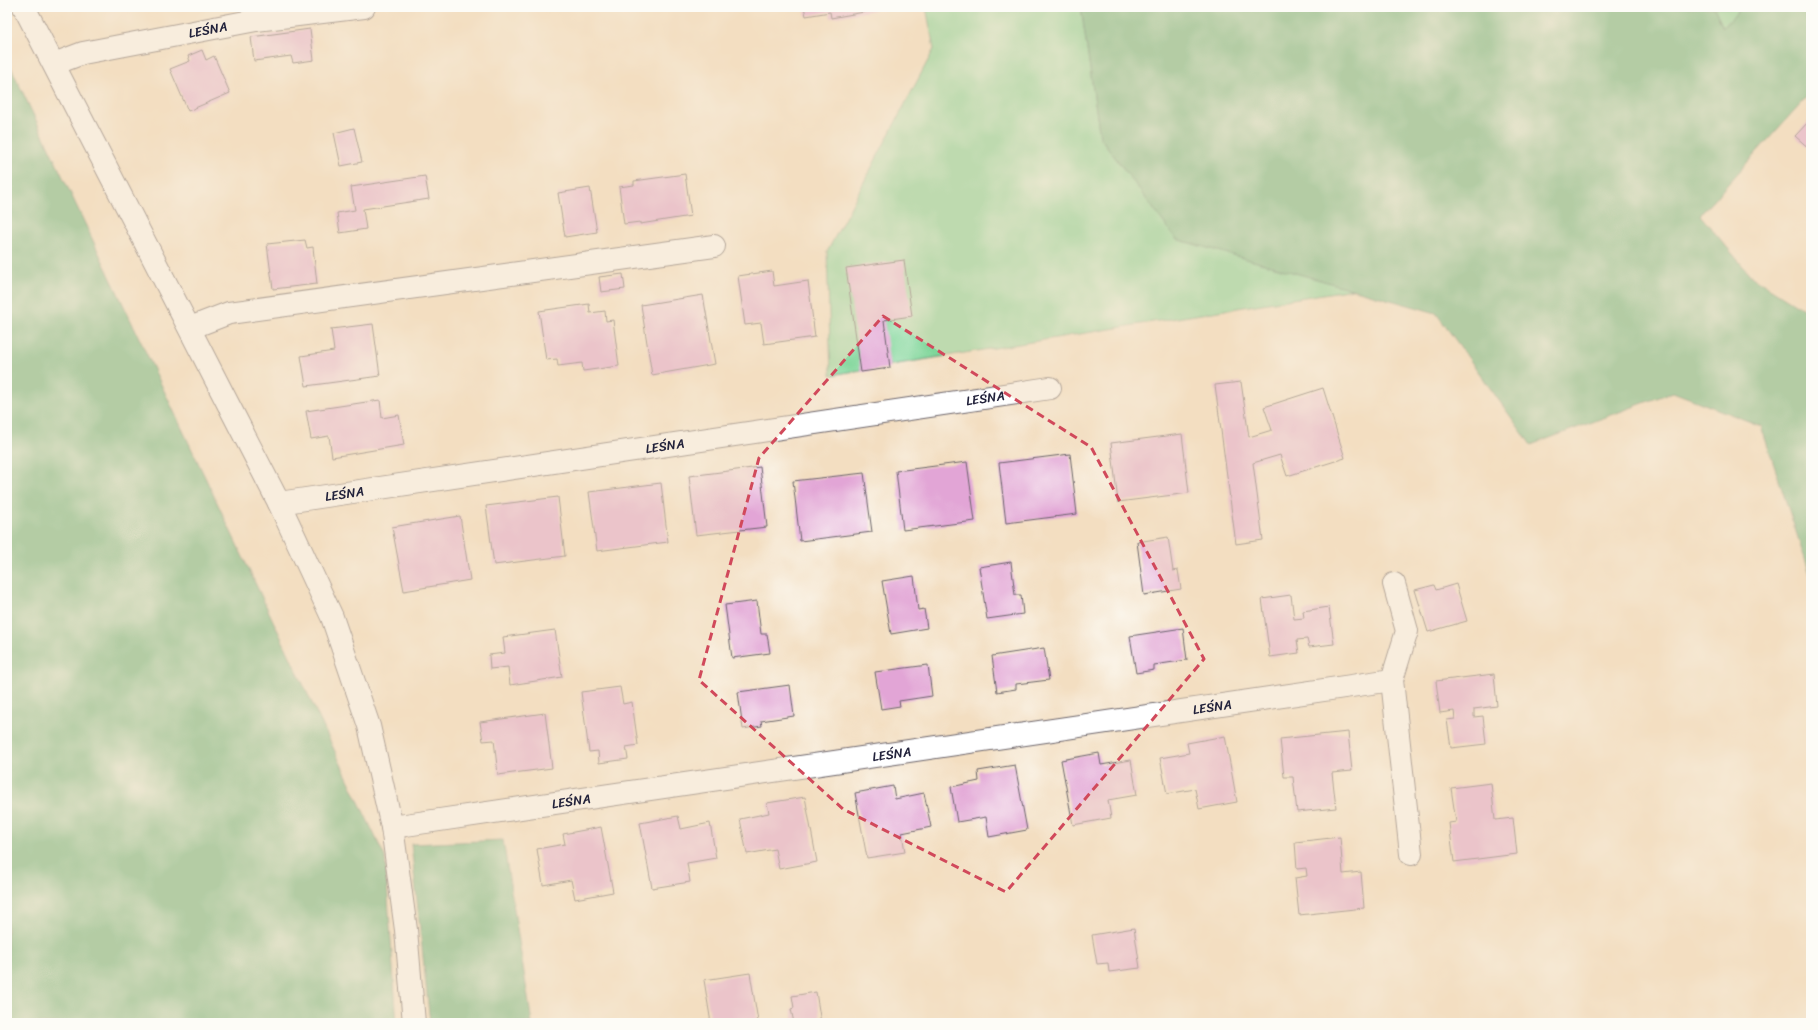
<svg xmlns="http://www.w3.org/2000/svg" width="1818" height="1030" font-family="Sriracha,sans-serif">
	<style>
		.green { fill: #7fd69a; stroke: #507c6a }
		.forest { fill: #67b782; stroke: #446c5e }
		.building { fill: #e2a5d6 }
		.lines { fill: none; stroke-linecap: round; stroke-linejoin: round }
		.minor-casing { stroke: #6b646a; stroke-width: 24 }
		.tertiary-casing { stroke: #6b646a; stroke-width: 24 }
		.minor { stroke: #fff; stroke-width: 22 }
		.tertiary { stroke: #fff; stroke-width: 22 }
		.marked { fill: none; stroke: #d1495b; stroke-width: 3; stroke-dasharray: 8 5; stroke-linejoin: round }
		.labels { text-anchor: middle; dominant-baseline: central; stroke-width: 3; stroke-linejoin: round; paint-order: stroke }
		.street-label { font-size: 13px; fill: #22223b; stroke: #fdfcf7 }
	</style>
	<rect width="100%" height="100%" fill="#fdfcf7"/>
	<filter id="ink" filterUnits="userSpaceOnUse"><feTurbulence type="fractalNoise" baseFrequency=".025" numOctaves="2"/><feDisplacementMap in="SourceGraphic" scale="8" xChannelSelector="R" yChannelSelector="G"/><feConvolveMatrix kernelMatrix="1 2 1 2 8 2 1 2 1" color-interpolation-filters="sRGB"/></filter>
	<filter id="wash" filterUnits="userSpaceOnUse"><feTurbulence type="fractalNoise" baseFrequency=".012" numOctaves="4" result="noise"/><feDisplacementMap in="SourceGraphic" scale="16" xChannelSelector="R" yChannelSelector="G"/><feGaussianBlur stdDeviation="0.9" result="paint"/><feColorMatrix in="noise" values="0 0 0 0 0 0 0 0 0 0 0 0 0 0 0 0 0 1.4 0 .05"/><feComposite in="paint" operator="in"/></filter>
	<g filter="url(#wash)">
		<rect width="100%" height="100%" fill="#f3dec1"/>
		<g class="green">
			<path d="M 926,7 L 1081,7 L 1100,137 L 1176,239 L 1353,289 L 831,375 L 827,252 L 934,49 Z"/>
			<path d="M 1714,7 L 1742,7 L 1723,28 Z"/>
		</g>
		<g class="forest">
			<path d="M 1081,7 L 1714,7 L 1723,28 L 1742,7 L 1811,7 L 1811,92 L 1700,215 L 1752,277 L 1811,314 L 1811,577 L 1761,426 L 1673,392 L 1531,445 L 1436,313 L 1176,239 L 1100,137 Z"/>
			<path d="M 7,59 L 385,857 L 397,1023 L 7,1023 Z"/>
			<path d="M 503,840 L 532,1023 L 430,1023 L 411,844 Z"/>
		</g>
		<g id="blocks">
			<g class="building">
				<path d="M 804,7 L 874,7 L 875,10 L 831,18 L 830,12 L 806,16 Z"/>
				<path d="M 310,29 L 314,60 L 293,63 L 291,56 L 254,61 L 251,37 Z"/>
				<path d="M 202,50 L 206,60 L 214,56 L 230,93 L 188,111 L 170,69 L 190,61 L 188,56 Z"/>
				<path d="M 1810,120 L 1811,121 L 1811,150 L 1795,136 Z"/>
				<path d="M 354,128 L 362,162 L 341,166 L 334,133 Z"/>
				<path d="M 685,174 L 691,216 L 640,224 L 640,222 L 624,224 L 619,187 L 634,185 L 634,181 Z"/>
				<path d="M 425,176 L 429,199 L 363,209 L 366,229 L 340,233 L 337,213 L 355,210 L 351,187 Z"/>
				<path d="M 590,188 L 597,232 L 565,237 L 558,193 Z"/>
				<path d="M 305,240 L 307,248 L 313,247 L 317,284 L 273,289 L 267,244 Z"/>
				<path d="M 904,260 L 912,316 L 884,320 L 890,368 L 861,372 L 846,268 Z"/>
				<path d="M 772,271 L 774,286 L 808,281 L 815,337 L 764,344 L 761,323 L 745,325 L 738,276 Z"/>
				<path d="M 623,274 L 625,289 L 601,292 L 599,277 Z"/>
				<path d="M 703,295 L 715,364 L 652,375 L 641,305 Z"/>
				<path d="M 589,304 L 590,313 L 605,311 L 606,321 L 613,320 L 619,366 L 583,371 L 582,363 L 558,366 L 557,359 L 546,360 L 539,311 Z"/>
				<path d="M 373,324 L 380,376 L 306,386 L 301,356 L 334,351 L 331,329 Z"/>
				<path d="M 1241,382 L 1249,437 L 1272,430 L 1264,407 L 1323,388 L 1345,458 L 1287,476 L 1280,455 L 1253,463 L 1263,540 L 1236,544 L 1215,385 Z"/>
				<path d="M 380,400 L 382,418 L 399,415 L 404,445 L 332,457 L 329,436 L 311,439 L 306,411 Z"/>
				<path d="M 1182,434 L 1189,493 L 1118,502 L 1111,443 Z"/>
				<path d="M 1070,454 L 1077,514 L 1006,523 L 999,463 Z"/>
				<path d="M 967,462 L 975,521 L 903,530 L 896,471 Z"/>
				<path d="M 760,467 L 767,527 L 696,535 L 689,476 Z"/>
				<path d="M 864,473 L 872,532 L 800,541 L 793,481 Z"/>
				<path d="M 661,483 L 668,542 L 597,551 L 589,492 Z"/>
				<path d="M 558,497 L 565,556 L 494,565 L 486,506 Z"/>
				<path d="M 460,516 L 470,580 L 404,591 L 392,527 Z"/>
				<path d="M 1168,537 L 1173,571 L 1178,570 L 1181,589 L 1144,595 L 1137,542 Z"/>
				<path d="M 1011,562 L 1015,595 L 1021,595 L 1023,614 L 987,619 L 979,567 Z"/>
				<path d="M 914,576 L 918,610 L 924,609 L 927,628 L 891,634 L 882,581 Z"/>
				<path d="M 1456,584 L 1467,621 L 1428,632 L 1415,590 L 1434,585 L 1436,590 Z"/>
				<path d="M 1291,595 L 1294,619 L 1304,618 L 1303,611 L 1329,607 L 1334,644 L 1309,647 L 1307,639 L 1297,640 L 1299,653 L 1270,657 L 1262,599 Z"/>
				<path d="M 757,601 L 761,634 L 767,634 L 770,653 L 732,658 L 725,605 Z"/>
				<path d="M 1183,628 L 1187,660 L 1154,665 L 1154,670 L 1136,673 L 1130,636 Z"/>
				<path d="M 555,630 L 562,677 L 510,685 L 508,667 L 490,669 L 489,655 L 505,653 L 503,637 Z"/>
				<path d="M 1044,648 L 1049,680 L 1016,684 L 1016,689 L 997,692 L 992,656 Z"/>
				<path d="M 928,665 L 932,696 L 899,701 L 900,706 L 881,709 L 875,672 Z"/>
				<path d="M 1494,674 L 1497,706 L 1474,709 L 1474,717 L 1483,716 L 1486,744 L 1451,748 L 1447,720 L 1455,719 L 1454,711 L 1440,713 L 1436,681 Z"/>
				<path d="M 790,685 L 794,716 L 761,721 L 762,726 L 743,729 L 738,692 Z"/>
				<path d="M 620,687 L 623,704 L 632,702 L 638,745 L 626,747 L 628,759 L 599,763 L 598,751 L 589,752 L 581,692 Z"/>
				<path d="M 545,713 L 552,768 L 498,775 L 494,740 L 483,741 L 480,722 Z"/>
				<path d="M 1348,732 L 1352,771 L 1332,773 L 1336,808 L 1297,812 L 1293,777 L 1284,777 L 1280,739 Z"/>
				<path d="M 1225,736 L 1237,802 L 1199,809 L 1195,789 L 1167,794 L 1160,758 L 1189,753 L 1187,743 Z"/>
				<path d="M 1099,753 L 1101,765 L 1131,760 L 1137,795 L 1108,800 L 1111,818 L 1073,825 L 1061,760 Z"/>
				<path d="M 1015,765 L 1027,830 L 989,837 L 986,817 L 957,822 L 951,787 L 979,781 L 978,771 Z"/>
				<path d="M 1491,783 L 1495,820 L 1513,818 L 1517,854 L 1454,862 L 1449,823 L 1456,822 L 1451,788 Z"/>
				<path d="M 893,786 L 895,799 L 924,793 L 931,827 L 902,833 L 905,852 L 867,858 L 855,793 Z"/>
				<path d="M 805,797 L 817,862 L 779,869 L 775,849 L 747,854 L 740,819 L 769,813 L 767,803 Z"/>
				<path d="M 678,816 L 681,829 L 710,823 L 716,858 L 687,863 L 690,882 L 652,888 L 640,823 Z"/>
				<path d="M 601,827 L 613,892 L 575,899 L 571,880 L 543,885 L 537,849 L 565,844 L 563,834 Z"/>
				<path d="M 1340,837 L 1343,874 L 1361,872 L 1364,908 L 1299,915 L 1295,878 L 1307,876 L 1306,868 L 1297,869 L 1295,842 Z"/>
				<path d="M 1134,928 L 1140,968 L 1109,972 L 1108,963 L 1097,964 L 1092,935 Z"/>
				<path d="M 750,973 L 758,1021 L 745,1023 L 711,1023 L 704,980 Z"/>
				<path d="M 816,992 L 821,1023 L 794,1023 L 791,1009 L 794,1008 L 792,996 Z"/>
			</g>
		</g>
	</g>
	<g filter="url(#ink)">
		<use href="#blocks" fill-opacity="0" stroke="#6b646a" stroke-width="1"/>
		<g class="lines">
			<defs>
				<g id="minor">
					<path id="s1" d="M 54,64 L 83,53 L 256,20 L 364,7"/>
					<path d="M 190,328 L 229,313 L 714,246"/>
					<path id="s2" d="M 279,503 L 1050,388"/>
					<path d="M 1394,584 L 1407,631 L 1392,680 L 1411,854"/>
					<path id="s3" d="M 392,827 L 1392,680"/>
				</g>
				<path id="tertiary" d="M 24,7 L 279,503 L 332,617 L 369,726 L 392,827 L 406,930 L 414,1023"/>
			</defs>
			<use href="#minor" class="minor-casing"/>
			<use href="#tertiary" class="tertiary-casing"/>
			<use href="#minor" class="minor"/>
			<use href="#tertiary" class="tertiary"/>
		</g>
	</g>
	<path d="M0 0H1818V1030H0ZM 883,316 L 1091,447 L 1204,659 L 1006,892 L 843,809 L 699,680 L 759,458 Z" fill="#f3dec1" fill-opacity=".55" fill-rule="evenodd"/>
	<path class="marked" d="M 883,316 L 1091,447 L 1204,659 L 1006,892 L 843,809 L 699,680 L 759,458 Z"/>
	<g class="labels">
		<g class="street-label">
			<text stroke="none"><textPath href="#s1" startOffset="158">LEŚNA</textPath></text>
			<text stroke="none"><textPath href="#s2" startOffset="714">LEŚNA</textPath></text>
			<text stroke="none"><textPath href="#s2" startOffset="390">LEŚNA</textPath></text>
			<text stroke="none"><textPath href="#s2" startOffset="66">LEŚNA</textPath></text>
			<text stroke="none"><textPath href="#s3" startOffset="829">LEŚNA</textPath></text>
			<text stroke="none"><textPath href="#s3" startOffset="505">LEŚNA</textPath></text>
			<text stroke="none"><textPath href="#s3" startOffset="181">LEŚNA</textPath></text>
		</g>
	</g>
	<rect width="1818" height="1030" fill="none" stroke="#fdfcf7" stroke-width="24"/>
</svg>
